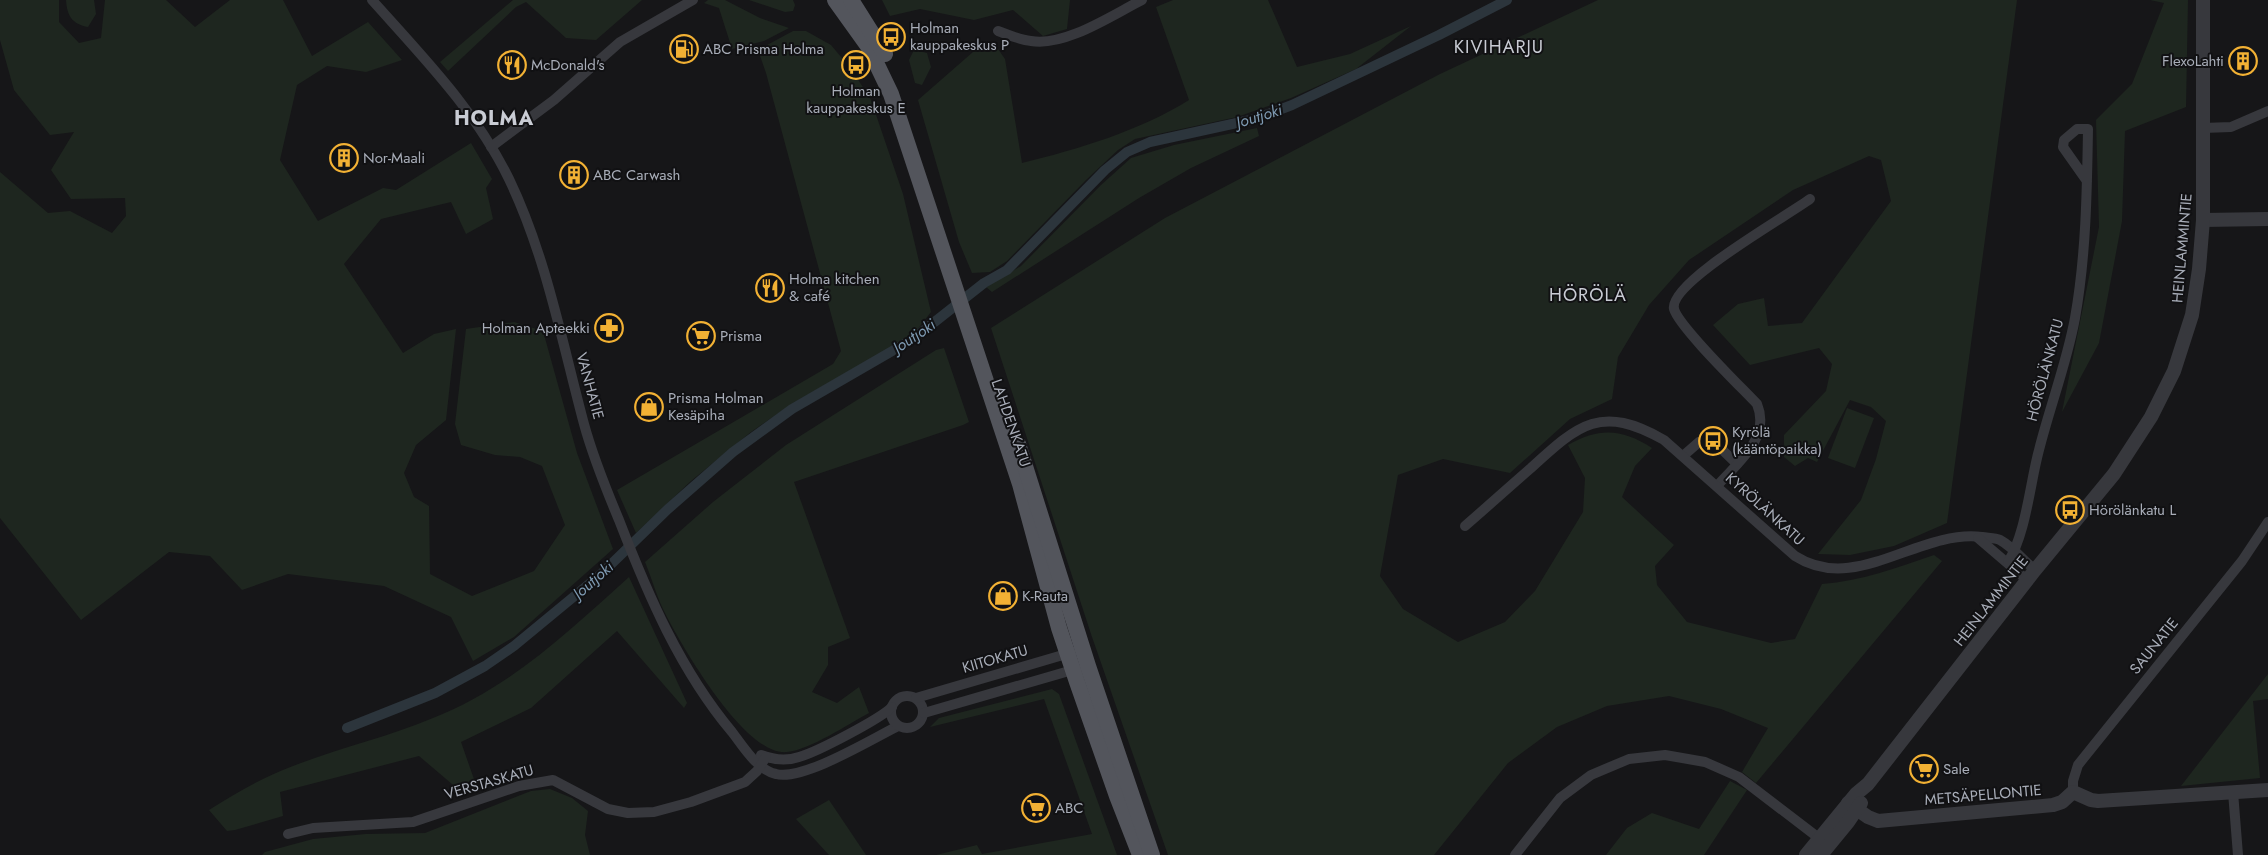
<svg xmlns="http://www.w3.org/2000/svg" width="2268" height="855" font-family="Jost,sans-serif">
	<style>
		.green { fill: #1e261f }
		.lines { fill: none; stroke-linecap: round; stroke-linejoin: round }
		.canal { stroke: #2c353c; stroke-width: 10 }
		.minor { stroke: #37383d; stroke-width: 10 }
		.tertiary { stroke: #37383d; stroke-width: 14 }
		.primary { stroke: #53555c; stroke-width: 16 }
		.labels { text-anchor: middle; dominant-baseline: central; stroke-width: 4; stroke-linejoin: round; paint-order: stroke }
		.poi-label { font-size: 15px; fill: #a8adb8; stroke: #111113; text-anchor: start }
		.street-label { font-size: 15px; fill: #a8adb8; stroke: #111113 }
		.water-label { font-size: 16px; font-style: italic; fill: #7f9bb3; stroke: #111113 }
		.quarter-label { font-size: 18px; letter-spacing: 1px; fill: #c9ccd4; stroke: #111113 }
		.district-label { font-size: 20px; font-weight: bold; letter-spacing: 1px; fill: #c9ccd4; stroke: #111113 }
	</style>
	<rect width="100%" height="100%" fill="#161618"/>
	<g class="green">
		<path d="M 0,0 L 59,0 L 59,22 L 79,43 L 101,38 L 105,0 L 166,0 L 195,27 L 230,0 L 283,0 L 312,56 L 368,22 L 402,60 L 366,72 L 327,66 L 297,85 L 280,160 L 318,221 L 383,188 L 396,190 L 471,143 L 492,179 L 486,188 L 493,219 L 466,234 L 451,202 L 381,219 L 344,264 L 403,353 L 434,334 L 456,329 L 446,420 L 416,445 L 404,473 L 414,497 L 429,506 L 430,574 L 472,596 L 534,571 L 565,525 L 542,466 L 520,457 L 495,455 L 461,445 L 455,424 L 466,329 L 514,322 L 543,331 L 577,453 L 613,549 L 514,637 L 473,661 L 451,617 L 384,586 L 288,574 L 242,590 L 210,556 L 169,552 L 81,620 L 0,518 L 0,172 L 48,213 L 70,211 L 112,233 L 126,216 L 125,198 L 71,199 L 51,170 L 74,132 L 50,135 L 14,90 L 0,40 Z"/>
		<path d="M 66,0 L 94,0 L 96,14 L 88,27 C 72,24 67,16 66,0 Z"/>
		<path d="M 513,0 L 642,0 L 596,40 L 566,38 L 526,2 L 516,7 L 448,71 L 440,62 Z"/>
		<path d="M 708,0 L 725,0 L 760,18 L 789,28 L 764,41 L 732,49 L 719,8 L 704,3 Z"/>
		<path d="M 749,0 L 793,0 L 795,5 L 793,11 L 785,12 Z"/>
		<path d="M 882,0 L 1070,0 L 1067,29 L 1043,36 L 1013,10 L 974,20 L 920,9 L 890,16 Z"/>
		<path d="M 1173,0 L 1268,0 L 1297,67 L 1350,54 L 1411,26 L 1356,69 L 1291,98 L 1237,117 L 1135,139 L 1118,150 L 1086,180 L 1007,261 L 990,272 L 972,273 L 959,242 L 918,100 L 973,52 L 998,49 L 1005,59 L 1022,163 C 1079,149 1139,131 1189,100 L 1156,7 Z"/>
		<path d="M 1598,0 L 2017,0 L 1947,523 L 1894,546 L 1850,555 L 1818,554 L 1861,500 L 1876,459 L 1886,421 L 1871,407 L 1850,400 L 1817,462 L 1808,458 L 1795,466 L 1784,457 L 1784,435 L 1826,391 L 1832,364 L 1819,348 L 1750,365 L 1713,325 L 1738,304 L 1764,298 L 1768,326 L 1802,323 L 1891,201 L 1881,160 L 1869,156 L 1793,190 L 1689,260 L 1649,305 L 1618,357 L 1612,399 L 1570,419 L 1510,473 L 1443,459 L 1398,475 L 1380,576 L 1403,609 L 1458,642 L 1505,622 L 1535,591 L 1583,512 L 1585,478 L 1568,445 C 1600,427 1622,429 1652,448 L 1635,466 L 1622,497 L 1674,545 L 1655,566 L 1657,585 L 1687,622 L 1771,643 L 1795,639 L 1822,584 C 1861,581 1897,568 1934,555 L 1942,561 L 1756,783 L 1742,772 L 1768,728 L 1721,709 L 1669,696 L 1607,706 L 1557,727 L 1508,763 L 1434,855 L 1168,855 L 1092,637 L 991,328 L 1165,218 L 1440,74 Z"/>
		<path d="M 2150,0 L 2188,0 L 2186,107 L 2125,131 L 2122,221 L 2099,343 L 2062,412 L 2099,227 L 2096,120 L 2132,84 L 2164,3 Z"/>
		<path d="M 793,31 L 806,31 L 831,45 L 852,70 L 871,100 L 903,194 L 931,312 L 913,335 L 793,403 L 751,432 L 691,481 L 636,533 L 617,490 L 833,364 L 841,351 L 766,73 L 758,50 Z"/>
		<path d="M 914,50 L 927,53 L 931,67 L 922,85 L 915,83 L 909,60 Z"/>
		<path d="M 1257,128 L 1259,136 L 1191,168 L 1139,198 L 992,292 L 986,287 L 1021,266 L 1101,185 L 1131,158 L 1174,145 Z"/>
		<path d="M 944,348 L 969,422 L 963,425 L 794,482 L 850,638 L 828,647 L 828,665 L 812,692 L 837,703 L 859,687 L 869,713 C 848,724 810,750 787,752 C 746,757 683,648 666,615 C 657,598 652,579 645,562 L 713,502 L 786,445 L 936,350 Z"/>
		<path d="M 1847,408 L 1874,418 L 1855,468 L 1828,458 Z"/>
		<path d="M 629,577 L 687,703 L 684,708 L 617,631 L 531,708 L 461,742 L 475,782 L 459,790 L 419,756 L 280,792 L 283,816 L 235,830 L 227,831 L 209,810 C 236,793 263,777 293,766 C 339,748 388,737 433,718 C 510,688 569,631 629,577 Z"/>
		<path d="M 2268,674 L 2268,699 L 2253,701 L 2260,778 L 2181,786 Z"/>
		<path d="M 1052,689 L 1059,694 L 1117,855 L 936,855 L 977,845 L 982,854 L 1092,834 L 1044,699 L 930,727 L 939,718 Z"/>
		<path d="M 1730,781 L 1747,790 L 1704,855 L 1606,855 L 1627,828 L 1652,813 L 1699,829 Z"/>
		<path d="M 550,789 L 572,798 L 588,811 L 585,835 L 590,855 L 262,855 L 265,852 L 313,839 L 366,834 L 425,833 L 531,791 Z"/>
		<path d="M 829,800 L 866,855 L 829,855 L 796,819 Z"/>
	</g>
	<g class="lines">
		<path class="canal" d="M 347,728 L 435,693 L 485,666 L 514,646 L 600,575 L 668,509 L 733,452 L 792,409 L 913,339 L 984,283 L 1007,270 L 1105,170 L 1127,152 L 1150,142 L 1255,119 L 1292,105 L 1439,35 L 1507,0"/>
		<g class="minor">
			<path d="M 372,0 C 422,56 476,111 509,179 C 546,256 562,342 584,424 C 593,457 606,489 619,520 C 648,595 680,670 732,732 C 743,746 757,770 776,774 C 803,781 872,739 898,726"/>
			<path d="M 998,31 C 1009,35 1020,40 1031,41 C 1065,47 1112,15 1142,0"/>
			<path d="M 2203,128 L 2231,127 L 2268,111"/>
			<path d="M 491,147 L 554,100 L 620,42 L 693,0"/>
			<path d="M 1683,456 L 1699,442 L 1713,441 L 1737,464"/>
			<path d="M 1717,486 C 1738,462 1771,438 1757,404 C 1741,387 1679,327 1674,309 C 1668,283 1787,216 1810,199"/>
			<path d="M 1465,526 C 1487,507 1509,487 1531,468 C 1579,424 1601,404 1664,440 L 1795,556 C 1856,595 1918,529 1982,537 C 1987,538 1995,538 2000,540 C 2013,547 2024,561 2035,570"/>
			<path d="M 1978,538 L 2027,580"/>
			<path d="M 2008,562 C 2026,534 2030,483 2039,450 C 2050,406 2067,362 2075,318 C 2086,256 2087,192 2088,129 L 2077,129 L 2064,140 L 2063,147 L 2087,181"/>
			<circle cx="907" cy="712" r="16"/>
			<path d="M 916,698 L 1073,652"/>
			<path d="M 924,713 L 1076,669"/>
			<path d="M 761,755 C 774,760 787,761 799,757 C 817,752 880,719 892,707"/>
			<path d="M 2073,792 L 2073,781 L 2078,765 L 2242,561 L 2268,522"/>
			<path d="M 2233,792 L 2238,855"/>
			<path d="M 288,834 L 313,828 L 413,822 L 519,786 L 553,780 L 608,809 L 628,813 L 654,812 L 691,802 L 745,782 L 757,771 L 766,757"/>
			<path d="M 1515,855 L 1560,798 L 1591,775 L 1629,759 L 1665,755 L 1705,762 L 1739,777 L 1824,842"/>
		</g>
		<g class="tertiary">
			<path d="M 2203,220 L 2268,219"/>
			<path d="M 1848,803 L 1868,817 L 1878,821 L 2053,805 L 2062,802 L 2073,792 L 2091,800 L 2098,801 L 2268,790"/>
			<path d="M 1806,855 L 1856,794 L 1868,784 L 2035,570 L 2114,474 L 2151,417 L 2174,371 L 2192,315 L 2199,269 L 2203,220 L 2203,0"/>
			<path d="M 1821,855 L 1848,822 L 1861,803"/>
		</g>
		<g class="primary">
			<path d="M 835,0 L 868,46 L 891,94 L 1020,484 L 1059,628 L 1077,682 L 1117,796 L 1140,855"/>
			<path d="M 851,0 L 885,54"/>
			<path d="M 1018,444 L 1088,666 L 1152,855"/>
		</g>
	</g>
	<defs>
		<symbol id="bus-ring" viewBox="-11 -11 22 22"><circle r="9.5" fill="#111113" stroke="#f2b134" stroke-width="1.5"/><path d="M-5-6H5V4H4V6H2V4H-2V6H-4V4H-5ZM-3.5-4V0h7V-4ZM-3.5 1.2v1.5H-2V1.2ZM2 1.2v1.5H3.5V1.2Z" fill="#f2b134"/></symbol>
		<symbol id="fuel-ring" viewBox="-11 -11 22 22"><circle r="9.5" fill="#111113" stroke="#f2b134" stroke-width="1.5"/><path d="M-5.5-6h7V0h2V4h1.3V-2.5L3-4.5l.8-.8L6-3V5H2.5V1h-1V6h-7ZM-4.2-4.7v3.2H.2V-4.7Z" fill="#f2b134"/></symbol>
		<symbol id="building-ring" viewBox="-11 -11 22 22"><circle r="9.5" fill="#111113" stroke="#f2b134" stroke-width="1.5"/><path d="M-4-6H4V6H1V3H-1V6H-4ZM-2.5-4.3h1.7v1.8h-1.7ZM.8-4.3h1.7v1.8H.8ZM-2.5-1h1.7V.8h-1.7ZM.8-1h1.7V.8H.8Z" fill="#f2b134"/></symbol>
		<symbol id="restaurant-ring" viewBox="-11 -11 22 22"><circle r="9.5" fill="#111113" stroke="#f2b134" stroke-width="1.5"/><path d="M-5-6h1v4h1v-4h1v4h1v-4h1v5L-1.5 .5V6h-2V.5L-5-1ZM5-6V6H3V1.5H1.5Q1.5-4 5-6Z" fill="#f2b134"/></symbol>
		<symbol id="pharmacy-ring" viewBox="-11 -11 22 22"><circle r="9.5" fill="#111113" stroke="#f2b134" stroke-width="1.5"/><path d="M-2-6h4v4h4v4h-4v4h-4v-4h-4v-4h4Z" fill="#f2b134"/></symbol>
		<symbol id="supermarket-ring" viewBox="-11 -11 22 22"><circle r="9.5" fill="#111113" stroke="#f2b134" stroke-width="1.5"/><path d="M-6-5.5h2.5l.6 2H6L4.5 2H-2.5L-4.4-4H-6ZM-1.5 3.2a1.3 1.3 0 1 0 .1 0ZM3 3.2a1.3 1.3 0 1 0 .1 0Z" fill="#f2b134"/></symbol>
		<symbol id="shop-ring" viewBox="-11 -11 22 22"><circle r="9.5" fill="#111113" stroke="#f2b134" stroke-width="1.5"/><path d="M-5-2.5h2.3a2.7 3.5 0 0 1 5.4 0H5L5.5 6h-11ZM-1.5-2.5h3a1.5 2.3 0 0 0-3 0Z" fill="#f2b134"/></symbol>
	</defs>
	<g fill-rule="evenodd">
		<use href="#bus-ring" x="875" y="21" width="32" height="32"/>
		<use href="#fuel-ring" x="668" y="33" width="32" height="32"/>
		<use href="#building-ring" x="2227" y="45" width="32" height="32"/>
		<use href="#restaurant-ring" x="496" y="49" width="32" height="32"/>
		<use href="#bus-ring" x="840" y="49" width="32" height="32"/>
		<use href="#building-ring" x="328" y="142" width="32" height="32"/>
		<use href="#building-ring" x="558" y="159" width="32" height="32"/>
		<use href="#restaurant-ring" x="754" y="272" width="32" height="32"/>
		<use href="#pharmacy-ring" x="593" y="312" width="32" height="32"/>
		<use href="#supermarket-ring" x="685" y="320" width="32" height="32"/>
		<use href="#shop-ring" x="633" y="391" width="32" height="32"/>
		<use href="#bus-ring" x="1697" y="425" width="32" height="32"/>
		<use href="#bus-ring" x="2054" y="494" width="32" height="32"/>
		<use href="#shop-ring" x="987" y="580" width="32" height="32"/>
		<use href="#supermarket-ring" x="1908" y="753" width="32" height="32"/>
		<use href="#supermarket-ring" x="1020" y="792" width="32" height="32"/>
	</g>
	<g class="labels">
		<g class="poi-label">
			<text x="910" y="28">Holman<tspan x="910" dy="17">kauppakeskus P</tspan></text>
			<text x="703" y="49">ABC Prisma Holma</text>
			<text x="2224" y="61" text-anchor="end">FlexoLahti</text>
			<text x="531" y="65">McDonald's</text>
			<text x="856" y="91" text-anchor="middle">Holman<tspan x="856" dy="17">kauppakeskus E</tspan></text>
			<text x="363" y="158">Nor-Maali</text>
			<text x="593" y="175">ABC Carwash</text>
			<text x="789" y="279">Holma kitchen<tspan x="789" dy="17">&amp; café</tspan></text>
			<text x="590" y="328" text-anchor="end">Holman Apteekki</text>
			<text x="720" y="336">Prisma</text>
			<text x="668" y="398">Prisma Holman<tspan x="668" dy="17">Kesäpiha</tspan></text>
			<text x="1732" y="432">Kyrölä<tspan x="1732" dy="17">(kääntöpaikka)</tspan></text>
			<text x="2089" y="510">Hörölänkatu L</text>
			<text x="1022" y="596">K-Rauta</text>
			<text x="1943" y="769">Sale</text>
			<text x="1055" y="808">ABC</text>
		</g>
		<g class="street-label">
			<text transform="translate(2182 248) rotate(-85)">HEINLAMMINTIE</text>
			<text transform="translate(2045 370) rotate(-75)">HÖRÖLÄNKATU</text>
			<text transform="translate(590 386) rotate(75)">VANHATIE</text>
			<text transform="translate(1011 423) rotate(71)">LAHDENKATU</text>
			<text transform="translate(1765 509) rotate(42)">KYRÖLÄNKATU</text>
			<text transform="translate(1991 601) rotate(-52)">HEINLAMMINTIE</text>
			<text transform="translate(2154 646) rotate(-51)">SAUNATIE</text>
			<text transform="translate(995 659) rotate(-16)">KIITOKATU</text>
			<text transform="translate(489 782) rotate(-16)">VERSTASKATU</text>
			<text transform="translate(1983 795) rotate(-5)">METSÄPELLONTIE</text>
		</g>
		<g class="water-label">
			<text transform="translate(1259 116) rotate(-17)">Joutjoki</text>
			<text transform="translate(914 336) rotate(-34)">Joutjoki</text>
			<text transform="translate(593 580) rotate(-41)">Joutjoki</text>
		</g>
		<g class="quarter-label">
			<text x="1499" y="47">KIVIHARJU</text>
			<text x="1588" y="295">HÖRÖLÄ</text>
		</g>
		<g class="district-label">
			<text x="494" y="118">HOLMA</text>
		</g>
	</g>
</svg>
